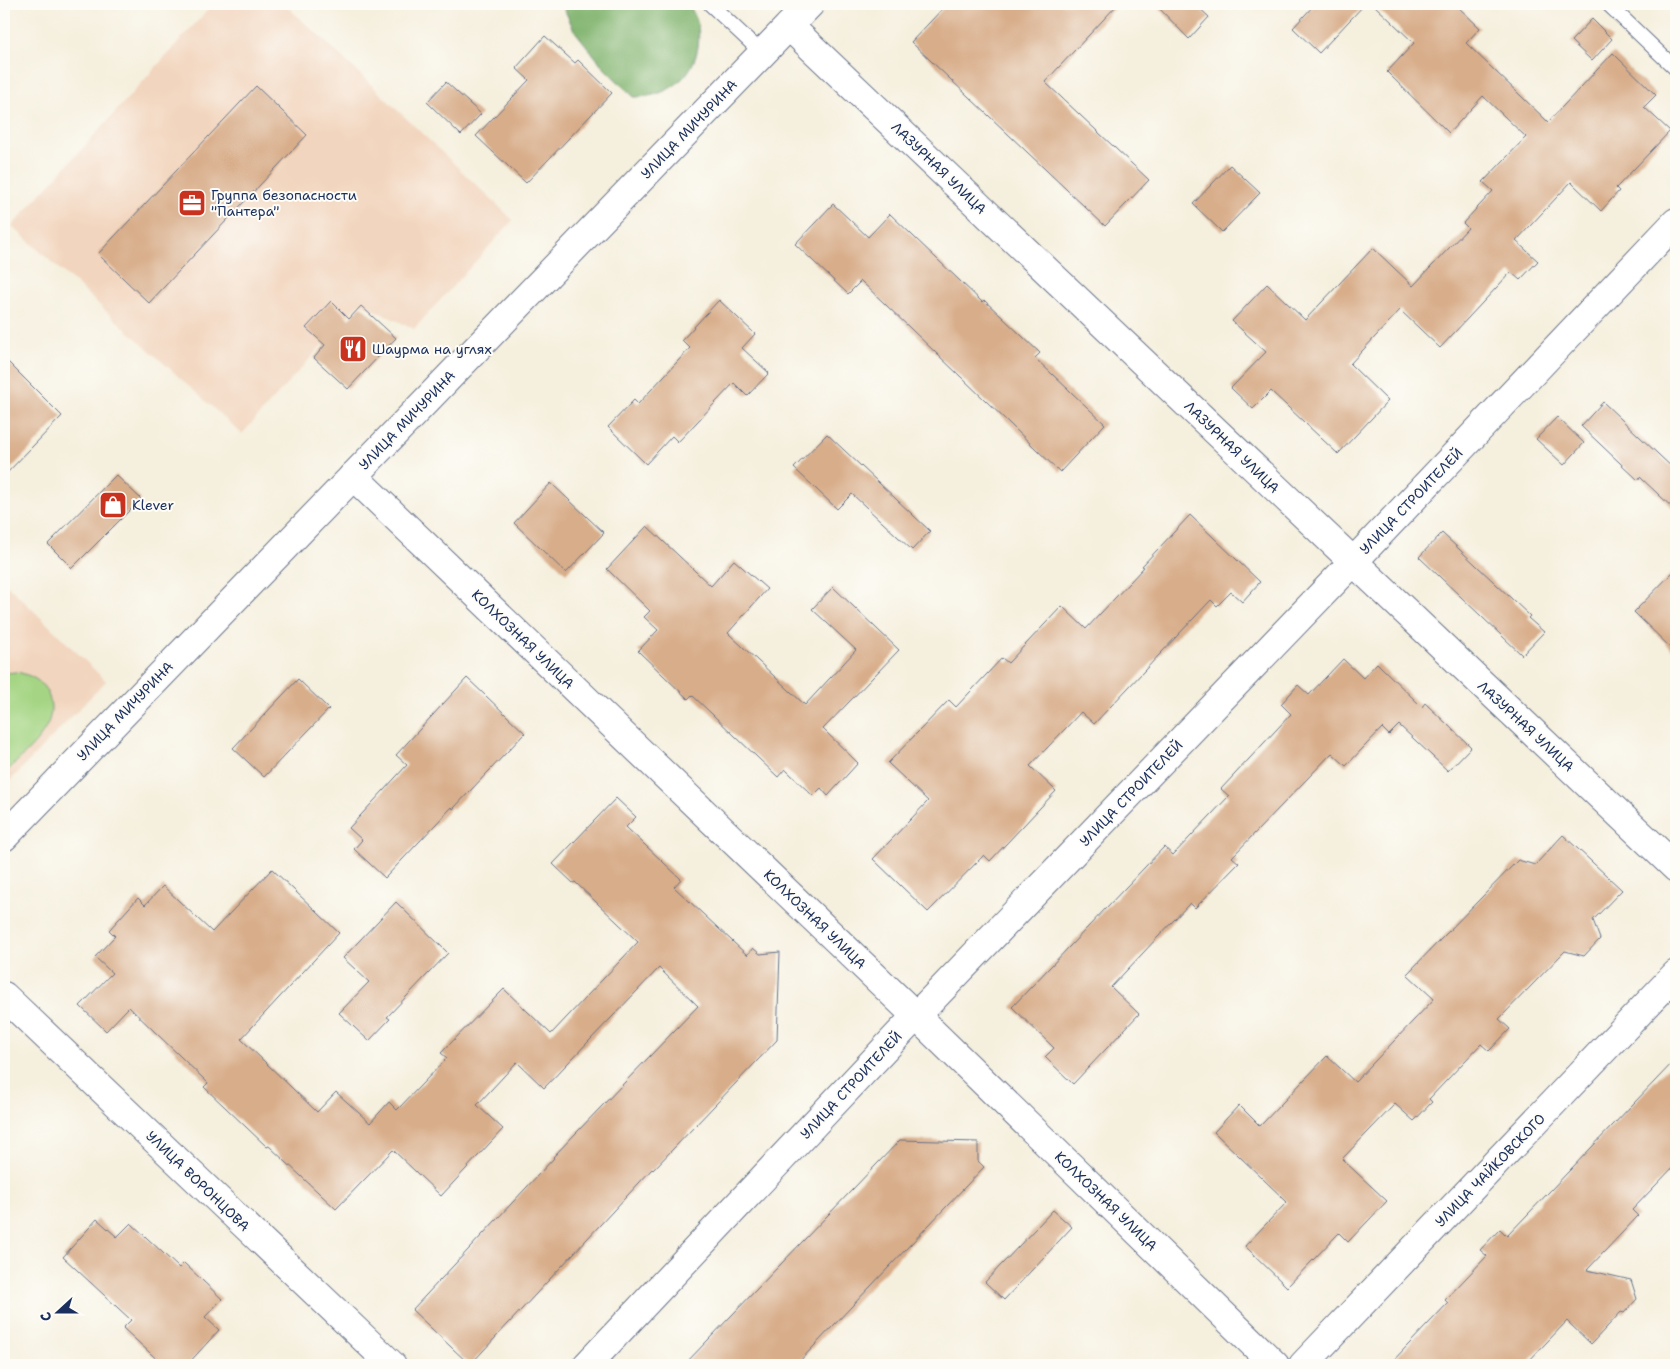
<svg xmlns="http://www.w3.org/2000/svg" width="1680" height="1369" font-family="'Shantell Sans',sans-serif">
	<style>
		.built { fill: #f2d5be }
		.green { fill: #a5d584; stroke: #608271 }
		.forest { fill: #84b672; stroke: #507268 }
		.building { fill: #d8ad8a }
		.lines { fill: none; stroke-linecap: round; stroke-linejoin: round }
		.lane-casing { stroke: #67728a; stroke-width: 16 }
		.street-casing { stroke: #67728a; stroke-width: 30 }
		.secondary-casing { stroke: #67728a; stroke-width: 30 }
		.lane { stroke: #fff; stroke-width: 14 }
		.street { stroke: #fff; stroke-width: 28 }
		.secondary { stroke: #fff; stroke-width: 28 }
		.labels { text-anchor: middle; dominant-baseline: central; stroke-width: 4; stroke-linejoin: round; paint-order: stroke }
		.street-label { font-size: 14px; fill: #1b2f5e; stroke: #fdfcf7 }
		.poi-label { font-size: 14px; fill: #1b2f5e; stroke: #fdfcf7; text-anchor: start }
	</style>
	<rect width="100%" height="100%" fill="#fdfcf7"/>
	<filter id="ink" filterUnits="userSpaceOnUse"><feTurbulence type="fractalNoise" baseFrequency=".02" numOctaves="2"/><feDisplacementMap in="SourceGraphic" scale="10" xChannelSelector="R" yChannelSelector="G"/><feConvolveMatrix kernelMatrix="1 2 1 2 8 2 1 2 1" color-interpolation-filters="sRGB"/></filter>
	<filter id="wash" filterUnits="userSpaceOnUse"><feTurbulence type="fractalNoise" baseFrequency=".0096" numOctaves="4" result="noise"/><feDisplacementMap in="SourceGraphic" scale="20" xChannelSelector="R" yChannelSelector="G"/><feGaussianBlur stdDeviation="1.12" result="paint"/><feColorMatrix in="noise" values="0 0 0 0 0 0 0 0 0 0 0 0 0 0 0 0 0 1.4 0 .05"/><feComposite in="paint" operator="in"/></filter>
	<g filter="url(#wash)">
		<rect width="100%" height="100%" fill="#f5efdd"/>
		<g class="built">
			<path d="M 213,4 L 284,4 L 326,42 L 513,220 L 414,329 L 360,303 L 242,434 L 12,226 Z"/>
			<path d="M 4,582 L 106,681 L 4,787 Z"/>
		</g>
		<path class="green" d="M 17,672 C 30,675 42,680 48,694 C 62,727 24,753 4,774 L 4,673 Z"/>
		<path class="forest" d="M 562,4 L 689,4 C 692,11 697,18 698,26 C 704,67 675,98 634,97 L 605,69 L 574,30 Z"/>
		<g id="blocks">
			<g class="building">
				<path d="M 947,4 L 1118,4 L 1045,82 L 1149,180 L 1105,226 L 911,42 Z"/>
				<path d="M 1155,4 L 1195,4 L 1209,17 L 1189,39 Z"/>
				<path d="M 1315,4 L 1365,4 L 1319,53 L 1293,28 Z"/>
				<path d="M 1373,4 L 1455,4 L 1480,28 L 1466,43 L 1548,122 L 1613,53 L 1656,95 L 1644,107 L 1670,131 L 1616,188 L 1619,191 L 1601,211 L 1571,182 L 1516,241 L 1538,261 L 1520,280 L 1511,272 L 1440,348 L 1400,310 L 1350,364 L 1388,401 L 1338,454 L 1271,391 L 1253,409 L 1231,388 L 1266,352 L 1232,321 L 1267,284 L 1305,320 L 1373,248 L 1413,286 L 1468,228 L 1463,223 L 1493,191 L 1483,182 L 1526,137 L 1483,96 L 1449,133 L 1387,72 L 1414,43 Z"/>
				<path d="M 1592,19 L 1612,39 L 1592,61 L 1571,41 Z"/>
				<path d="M 545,36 L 575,63 L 578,60 L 612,93 L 526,183 L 476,136 L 529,80 L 516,68 Z"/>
				<path d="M 446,82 L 481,114 L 461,135 L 427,102 Z"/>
				<path d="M 256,86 L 307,135 L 149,303 L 98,254 Z"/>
				<path d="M 1230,165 L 1260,193 L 1222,232 L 1193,204 Z"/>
				<path d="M 833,204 L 868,237 L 890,214 L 982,302 L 984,300 L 1040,353 L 1035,358 L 1105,424 L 1060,472 L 861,281 L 848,294 L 795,244 Z"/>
				<path d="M 719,300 L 755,334 L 742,348 L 769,373 L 747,396 L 734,383 L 678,442 L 672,436 L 646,464 L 608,427 L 634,400 L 638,404 L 690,348 L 682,340 Z"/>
				<path d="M 331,301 L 349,319 L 361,306 L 396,338 L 348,389 L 314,358 L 325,345 L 306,328 Z"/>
				<path d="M 4,358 L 62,416 L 4,476 Z"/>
				<path d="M 1603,402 L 1676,471 L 1676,511 L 1640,477 L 1638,480 L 1581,426 Z"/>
				<path d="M 1557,417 L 1584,443 L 1564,465 L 1536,439 Z"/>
				<path d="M 827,434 L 930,531 L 912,550 L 852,494 L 837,509 L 794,468 Z"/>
				<path d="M 116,475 L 141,499 L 72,568 L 48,544 Z"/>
				<path d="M 551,483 L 604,533 L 566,573 L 514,523 Z"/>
				<path d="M 1190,515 L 1260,582 L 1242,602 L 1231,592 L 1217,606 L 1211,600 L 1094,724 L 1081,712 L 1030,766 L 1056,791 L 990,861 L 984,855 L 928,912 L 873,859 L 928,801 L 888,763 L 949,700 L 956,707 L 1002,658 L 1008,663 L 1062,606 L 1086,629 L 1144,567 L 1142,566 Z"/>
				<path d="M 647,526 L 711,586 L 734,560 L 767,589 L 728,633 L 805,705 L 856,650 L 812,609 L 833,587 L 899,650 L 823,729 L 858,763 L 828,796 L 821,788 L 813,796 L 785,769 L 778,777 L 692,695 L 688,699 L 638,651 L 658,630 L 644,617 L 650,611 L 607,569 Z"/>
				<path d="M 1442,533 L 1530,616 L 1528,618 L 1544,632 L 1522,655 L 1419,557 Z"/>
				<path d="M 1676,569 L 1676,653 L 1634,612 Z"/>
				<path d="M 1343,659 L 1363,678 L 1377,663 L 1422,707 L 1425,703 L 1471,747 L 1448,771 L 1399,725 L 1389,735 L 1382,728 L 1346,766 L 1332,753 L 1232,857 L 1239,863 L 1195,908 L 1190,903 L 1111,987 L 1139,1014 L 1073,1084 L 1045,1057 L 1054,1048 L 1012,1007 L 1164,847 L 1173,855 L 1229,796 L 1221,789 L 1291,714 L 1281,704 L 1298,685 L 1309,695 Z"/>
				<path d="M 467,678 L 525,733 L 453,809 L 452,807 L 385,878 L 354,849 L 362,840 L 349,828 L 407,765 L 396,755 Z"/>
				<path d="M 298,679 L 329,709 L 264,777 L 233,748 Z"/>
				<path d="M 616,798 L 636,817 L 626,827 L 681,879 L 674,887 L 747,955 L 753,948 L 760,954 L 780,952 L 777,1040 L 653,1170 L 652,1169 L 470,1365 L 412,1310 L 554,1158 L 553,1157 L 698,1006 L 659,968 L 544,1088 L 517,1062 L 477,1105 L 503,1129 L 441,1196 L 393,1150 L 336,1209 L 269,1146 L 267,1147 L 204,1087 L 208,1083 L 129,1007 L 106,1031 L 80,1006 L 112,973 L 95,957 L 115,936 L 109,930 L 138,898 L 145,905 L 163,886 L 212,932 L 272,869 L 339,933 L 241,1039 L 317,1112 L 336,1092 L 370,1123 L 389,1102 L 397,1110 L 447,1058 L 441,1053 L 504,989 L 551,1034 L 638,942 L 575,882 L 573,883 L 553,864 Z"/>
				<path d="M 1563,835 L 1622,890 L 1593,920 L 1600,939 L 1584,956 L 1565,951 L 1499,1019 L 1510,1029 L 1489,1051 L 1481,1044 L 1429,1099 L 1432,1102 L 1414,1121 L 1395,1104 L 1342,1159 L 1387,1201 L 1348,1242 L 1339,1233 L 1287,1287 L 1245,1246 L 1287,1202 L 1214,1132 L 1239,1105 L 1260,1126 L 1327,1056 L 1355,1082 L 1434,999 L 1407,974 L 1518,860 L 1535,865 Z"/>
				<path d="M 396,902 L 448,953 L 387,1017 L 390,1019 L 369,1041 L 339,1013 L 369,982 L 343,958 Z"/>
				<path d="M 1676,1059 L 1676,1164 L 1632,1210 L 1638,1216 L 1587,1270 L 1631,1280 L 1637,1299 L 1624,1313 L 1621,1312 L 1591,1344 L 1567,1321 L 1525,1365 L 1389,1365 L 1448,1303 L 1445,1300 L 1487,1256 L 1480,1250 L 1500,1229 L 1507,1236 Z"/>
				<path d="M 900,1140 L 978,1142 L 978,1161 L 984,1167 L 796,1365 L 684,1365 Z"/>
				<path d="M 1053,1210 L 1072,1227 L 1004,1300 L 985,1282 Z"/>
				<path d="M 97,1219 L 117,1237 L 131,1223 L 179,1268 L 184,1263 L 222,1299 L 205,1317 L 219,1330 L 187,1365 L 163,1365 L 123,1328 L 131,1320 L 63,1257 Z"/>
			</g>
		</g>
	</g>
	<g filter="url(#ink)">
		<use href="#blocks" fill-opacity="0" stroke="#67728a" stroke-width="1"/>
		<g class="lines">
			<defs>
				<g id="lane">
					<path d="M 710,4 L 762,53"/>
					<path d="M 1608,4 L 1676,69"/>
				</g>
				<g id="street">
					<path d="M 789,26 L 1676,868"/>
					<path d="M 353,476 L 916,1016 L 1275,1365"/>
					<path d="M 4,996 L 392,1365"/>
					<path d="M 587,1365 L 916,1016 L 1353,562 L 1676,222"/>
					<path d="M 1303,1365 L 1676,974"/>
				</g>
				<path id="secondary" d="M 4,837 L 810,4"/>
			</defs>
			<use href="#lane" class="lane-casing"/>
			<use href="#street" class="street-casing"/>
			<use href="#secondary" class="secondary-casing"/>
			<use href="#lane" class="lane"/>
			<use href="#street" class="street"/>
			<use href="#secondary" class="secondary"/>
		</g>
	</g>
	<defs>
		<symbol id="office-square" viewBox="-11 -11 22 22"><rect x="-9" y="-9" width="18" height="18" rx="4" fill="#c8321e" stroke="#fdfcf7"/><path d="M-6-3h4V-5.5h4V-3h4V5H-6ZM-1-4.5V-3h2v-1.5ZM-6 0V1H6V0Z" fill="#fff"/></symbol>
		<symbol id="restaurant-square" viewBox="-11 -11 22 22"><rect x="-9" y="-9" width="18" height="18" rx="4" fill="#c8321e" stroke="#fdfcf7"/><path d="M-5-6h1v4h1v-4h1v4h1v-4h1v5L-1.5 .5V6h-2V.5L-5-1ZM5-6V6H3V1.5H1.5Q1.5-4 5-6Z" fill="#fff"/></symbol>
		<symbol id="shop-square" viewBox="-11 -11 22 22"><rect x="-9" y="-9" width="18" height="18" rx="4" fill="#c8321e" stroke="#fdfcf7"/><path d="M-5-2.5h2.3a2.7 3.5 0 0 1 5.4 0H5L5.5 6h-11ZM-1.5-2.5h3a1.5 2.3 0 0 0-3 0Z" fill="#fff"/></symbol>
	</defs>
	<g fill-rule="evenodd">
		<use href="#office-square" x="176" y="187" width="32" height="32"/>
		<use href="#restaurant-square" x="337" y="333" width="32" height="32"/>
		<use href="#shop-square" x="97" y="489" width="32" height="32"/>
	</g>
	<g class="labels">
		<g class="street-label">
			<text transform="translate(689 129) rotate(-46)">УЛИЦА МИЧУРИНА</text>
			<text transform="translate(939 168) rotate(44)">ЛАЗУРНАЯ УЛИЦА</text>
			<text transform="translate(407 420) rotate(-46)">УЛИЦА МИЧУРИНА</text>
			<text transform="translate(1232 447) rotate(44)">ЛАЗУРНАЯ УЛИЦА</text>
			<text transform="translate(1411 501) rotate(-46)">УЛИЦА СТРОИТЕЛЕЙ</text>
			<text transform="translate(523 639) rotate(44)">КОЛХОЗНАЯ УЛИЦА</text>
			<text transform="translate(125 711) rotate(-46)">УЛИЦА МИЧУРИНА</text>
			<text transform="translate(1526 726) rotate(43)">ЛАЗУРНАЯ УЛИЦА</text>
			<text transform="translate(1131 793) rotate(-46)">УЛИЦА СТРОИТЕЛЕЙ</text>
			<text transform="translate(815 919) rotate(44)">КОЛХОЗНАЯ УЛИЦА</text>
			<text transform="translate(851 1085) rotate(-47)">УЛИЦА СТРОИТЕЛЕЙ</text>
			<text transform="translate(1490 1170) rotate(-46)">УЛИЦА ЧАЙКОВСКОГО</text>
			<text transform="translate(198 1181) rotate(44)">УЛИЦА ВОРОНЦОВА</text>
			<text transform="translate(1106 1201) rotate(44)">КОЛХОЗНАЯ УЛИЦА</text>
		</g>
		<g class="poi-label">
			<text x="211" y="195">Группа безопасности<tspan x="211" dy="16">"Пантера"</tspan></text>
			<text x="372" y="349">Шаурма на углях</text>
			<text x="132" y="505">Klever</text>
		</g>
	</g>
	<rect width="1680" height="1369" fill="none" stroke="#fdfcf7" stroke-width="20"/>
	<g transform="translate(58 1312) rotate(249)" stroke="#fdfcf7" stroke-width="4" paint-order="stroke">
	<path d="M0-4L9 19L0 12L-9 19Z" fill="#1b2f5e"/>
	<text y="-8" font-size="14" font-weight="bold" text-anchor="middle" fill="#1b2f5e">С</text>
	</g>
</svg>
